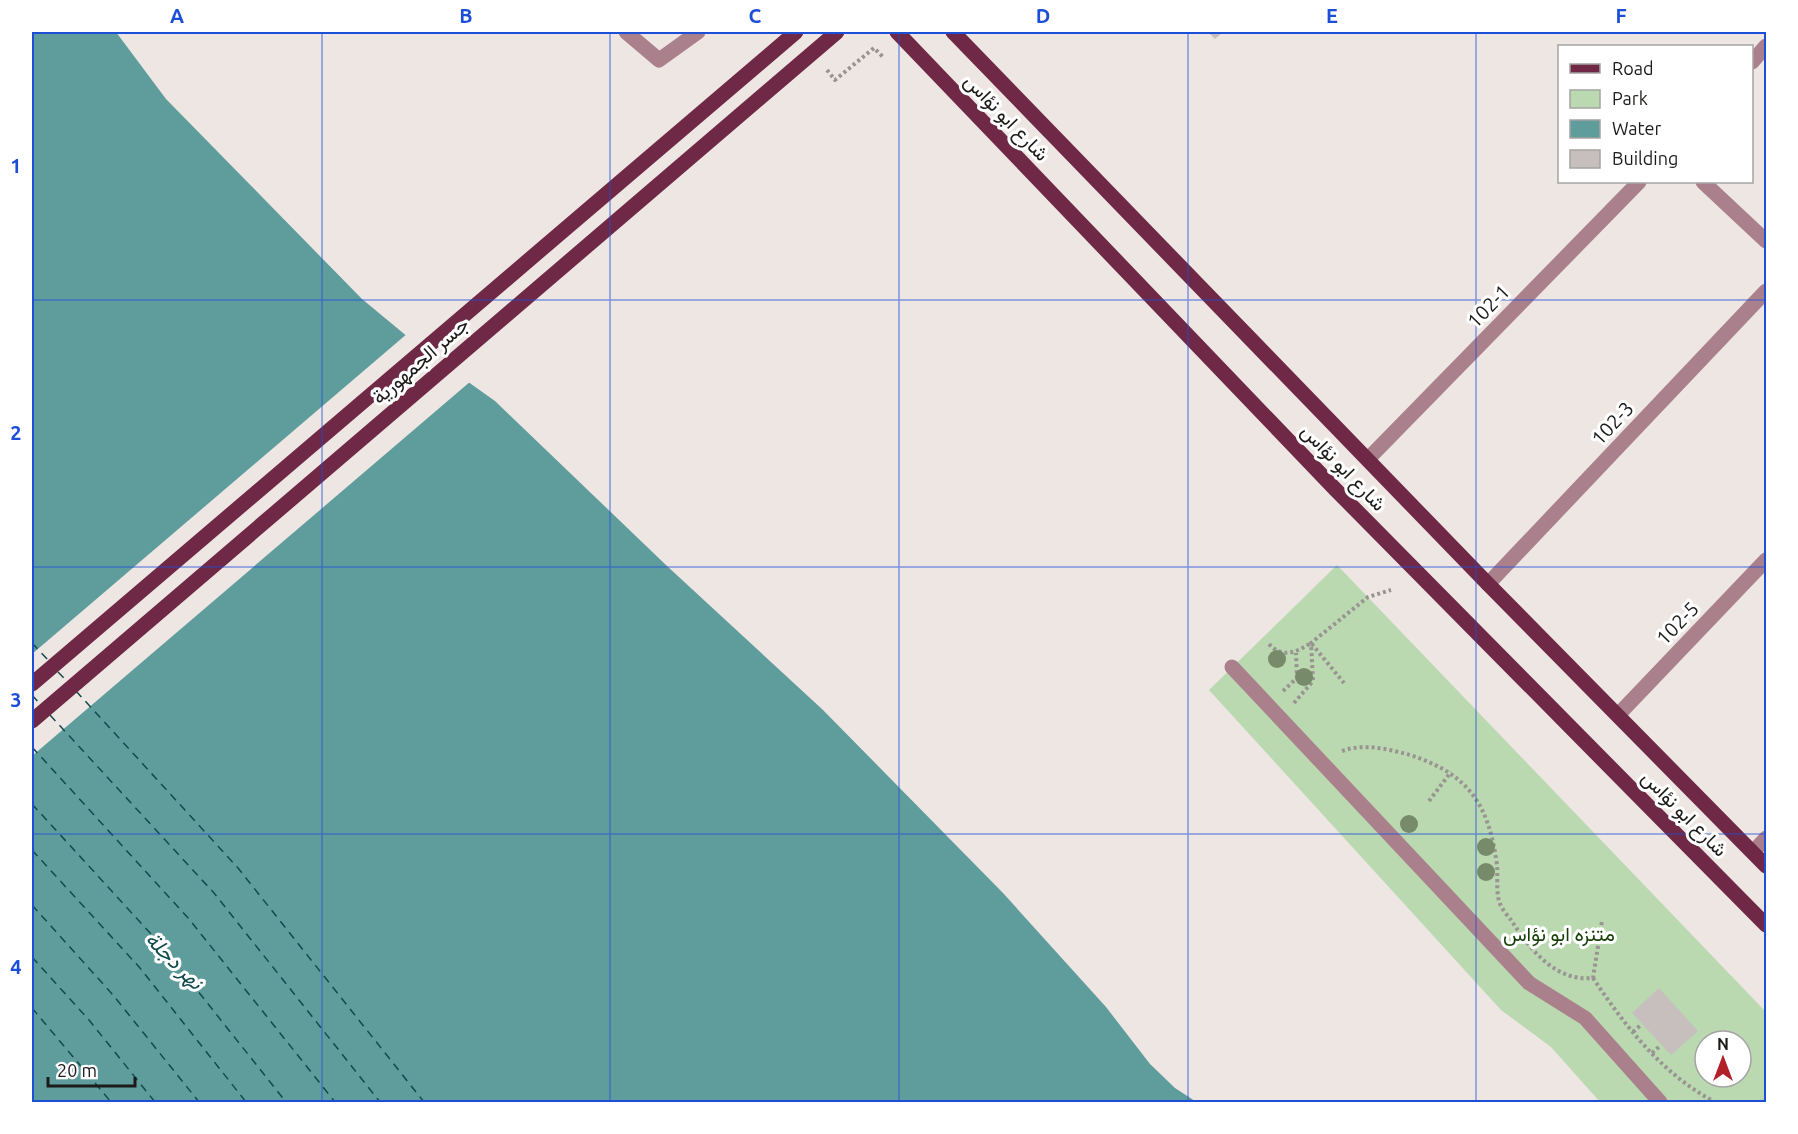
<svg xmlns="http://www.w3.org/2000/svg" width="1798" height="1134" font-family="Ubuntu,Vazirmatn,sans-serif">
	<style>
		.green { fill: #bad9b1; fill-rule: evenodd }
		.water { fill: #5f9d9d }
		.pier { fill: #eee6e3 }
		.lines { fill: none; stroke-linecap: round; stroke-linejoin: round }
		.ferry { stroke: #114a4b; stroke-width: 1.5; stroke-dasharray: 8 6; stroke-linecap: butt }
		.building { fill: #c7bfbd }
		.path { stroke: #999491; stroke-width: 4; stroke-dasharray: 3 3; stroke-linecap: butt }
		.service { stroke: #ab808d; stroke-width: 15 }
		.pedestrian { stroke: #ab808d; stroke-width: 15 }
		.minor { stroke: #ab808d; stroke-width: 15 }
		.primary { stroke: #6f2845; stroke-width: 15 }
		.tree { fill: #778a6a }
		.grid { fill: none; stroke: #1d4ed8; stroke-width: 1.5; stroke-opacity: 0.55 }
		.labels { text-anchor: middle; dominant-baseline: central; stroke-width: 6; stroke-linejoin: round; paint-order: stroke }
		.street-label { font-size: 20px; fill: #1d1b1a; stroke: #fff }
		.park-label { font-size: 20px; fill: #163f07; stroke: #fff }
		.water-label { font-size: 21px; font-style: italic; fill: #114a4b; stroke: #fff }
		.neatline { fill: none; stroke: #1d4ed8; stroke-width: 2 }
		.grid-label { font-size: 20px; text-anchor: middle; font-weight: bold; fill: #1d4ed8 }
	</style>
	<rect width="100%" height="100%" fill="#eee6e3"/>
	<path class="green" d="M 1337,565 L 1766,1012 L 1766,1102 L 1600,1102 L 1551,1047 L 1501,1010 L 1209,690 ZM 1705,1041 L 1741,1041 L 1741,1077 L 1705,1077 Z"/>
	<path class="water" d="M 32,32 L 116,32 L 166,99 L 362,299 L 426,352 L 495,401 L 667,566 L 823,710 L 1003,893 L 1106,1007 L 1150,1064 L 1175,1088 L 1195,1101 L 1202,1102 L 32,1102 Z"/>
	<path class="pier" d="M 408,333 L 471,381 L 32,756 L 32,654 Z"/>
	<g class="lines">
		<g class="ferry">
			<path d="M 32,643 L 49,661"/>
			<path d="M 58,672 L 67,681"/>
			<path d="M 76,691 L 238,868 L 424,1102"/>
			<path d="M 32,695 L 41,705"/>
			<path d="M 50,715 L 214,893 L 380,1102"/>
			<path d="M 32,747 L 189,919 L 335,1102"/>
			<path d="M 32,804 L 162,946 L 286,1102"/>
			<path d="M 32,850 L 140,968 L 246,1102"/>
			<path d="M 32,905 L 113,995 L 199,1102"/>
			<path d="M 32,957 L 89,1020 L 155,1102"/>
			<path d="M 32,1008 L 111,1102"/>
		</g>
	</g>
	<g class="building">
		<path d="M 1208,32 L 1223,32 L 1215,39 Z"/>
		<path d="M 1659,988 L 1698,1031 L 1671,1055 L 1632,1013 Z"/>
	</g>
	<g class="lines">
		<g class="path">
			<path d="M 827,70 L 835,80 L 874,48 L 884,58"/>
			<path d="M 1269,644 C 1282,659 1297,652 1311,643 L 1344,683"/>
			<path d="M 1283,691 L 1297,678 L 1296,653"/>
			<path d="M 1294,703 L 1313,681 L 1311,643 L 1368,597 L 1391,590"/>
			<path d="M 1342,751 C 1364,743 1388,749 1410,755 C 1469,774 1489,805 1497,865 C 1498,876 1496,890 1499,901 C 1501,908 1507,915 1511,920 C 1530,949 1555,982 1593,978 L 1602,921"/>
			<path d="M 1429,801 L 1451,772"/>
			<path d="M 1593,978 C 1625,1026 1663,1075 1715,1102"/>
			<path d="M 1633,1032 L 1642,1024"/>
			<path d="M 1652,1053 L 1661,1045"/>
		</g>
		<path class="service" d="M 626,32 L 659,60 L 698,32"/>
		<path class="pedestrian" d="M 1232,667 L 1529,983 L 1585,1018 L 1660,1102"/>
		<g class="minor">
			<path d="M 1752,62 L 1766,46"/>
			<path d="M 1703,182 L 1766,241"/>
			<path d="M 1368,459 L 1639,182"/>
			<path d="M 1488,584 L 1766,291"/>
			<path d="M 1618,715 L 1766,560"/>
			<path d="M 1753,852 L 1766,838"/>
		</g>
		<g class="primary">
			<path d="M 897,32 L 1335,489 L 1766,925"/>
			<path d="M 953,32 L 1488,584 L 1766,866"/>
			<path d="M 32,684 L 796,32"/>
			<path d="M 32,721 L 837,32"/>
		</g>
	</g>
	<g class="tree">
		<circle cx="1277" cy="659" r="9"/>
		<circle cx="1304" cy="677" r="9"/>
		<circle cx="1409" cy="824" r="9"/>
		<circle cx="1486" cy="847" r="9"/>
		<circle cx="1486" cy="872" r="9"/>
	</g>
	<path class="grid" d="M 322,32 L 322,1102M 610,32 L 610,1102M 899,32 L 899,1102M 1188,32 L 1188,1102M 1476,32 L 1476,1102M 32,300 L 1766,300M 32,567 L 1766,567M 32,834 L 1766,834"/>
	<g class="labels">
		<g class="street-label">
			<text transform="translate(1007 117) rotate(46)">شارع ابو نؤاس</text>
			<text transform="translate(1488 306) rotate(-46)">102-1</text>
			<text transform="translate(420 360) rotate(-41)">جسر الجمهورية</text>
			<text transform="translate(1612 423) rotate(-47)">102-3</text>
			<text transform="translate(1344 467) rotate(46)">شارع ابو نؤاس</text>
			<text transform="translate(1677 623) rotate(-46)">102-5</text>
			<text transform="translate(1685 813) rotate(45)">شارع ابو نؤاس</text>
		</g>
		<g class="park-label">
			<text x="1559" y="933">متنزه ابو نؤاس</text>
		</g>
		<g class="water-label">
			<text transform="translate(175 960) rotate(45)">نهر دجلة</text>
		</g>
	</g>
	<rect width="1798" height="1134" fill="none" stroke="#ffffff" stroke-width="66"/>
	<rect x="1558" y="45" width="195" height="138" fill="#ffffff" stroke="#a5a4a3" stroke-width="1.5"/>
	<rect x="1570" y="64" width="30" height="9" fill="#6f2845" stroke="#a5a4a3" stroke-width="1.5"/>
	<text x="1612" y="75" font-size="18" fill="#1d1b1a">Road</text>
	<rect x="1570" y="90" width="30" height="18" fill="#bad9b1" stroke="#a5a4a3" stroke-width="1.5"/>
	<text x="1612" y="105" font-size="18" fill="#1d1b1a">Park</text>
	<rect x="1570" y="120" width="30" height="18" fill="#5f9d9d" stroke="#a5a4a3" stroke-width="1.5"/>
	<text x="1612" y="135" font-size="18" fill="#1d1b1a">Water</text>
	<rect x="1570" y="150" width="30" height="18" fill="#c7bfbd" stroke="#a5a4a3" stroke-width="1.5"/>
	<text x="1612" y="165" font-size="18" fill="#1d1b1a">Building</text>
	<g transform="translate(1723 1059)"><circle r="28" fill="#ffffff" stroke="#a5a4a3" stroke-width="1.5"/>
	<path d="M0-4.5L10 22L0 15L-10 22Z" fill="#b2212a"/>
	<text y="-9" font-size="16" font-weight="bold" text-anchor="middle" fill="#1d1b1a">N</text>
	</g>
	<path d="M48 1077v9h87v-9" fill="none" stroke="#1d1b1a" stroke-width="3"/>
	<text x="57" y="1077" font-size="18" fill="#1d1b1a" stroke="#ffffff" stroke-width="4.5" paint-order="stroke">20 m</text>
	<rect x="33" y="33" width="1732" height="1068" class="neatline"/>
	<g class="grid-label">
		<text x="177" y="23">A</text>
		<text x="466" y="23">B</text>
		<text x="755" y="23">C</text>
		<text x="1043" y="23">D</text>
		<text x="1332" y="23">E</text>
		<text x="1621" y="23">F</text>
		<text x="16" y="173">1</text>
		<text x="16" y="440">2</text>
		<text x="16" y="707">3</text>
		<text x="16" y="974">4</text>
	</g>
</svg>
